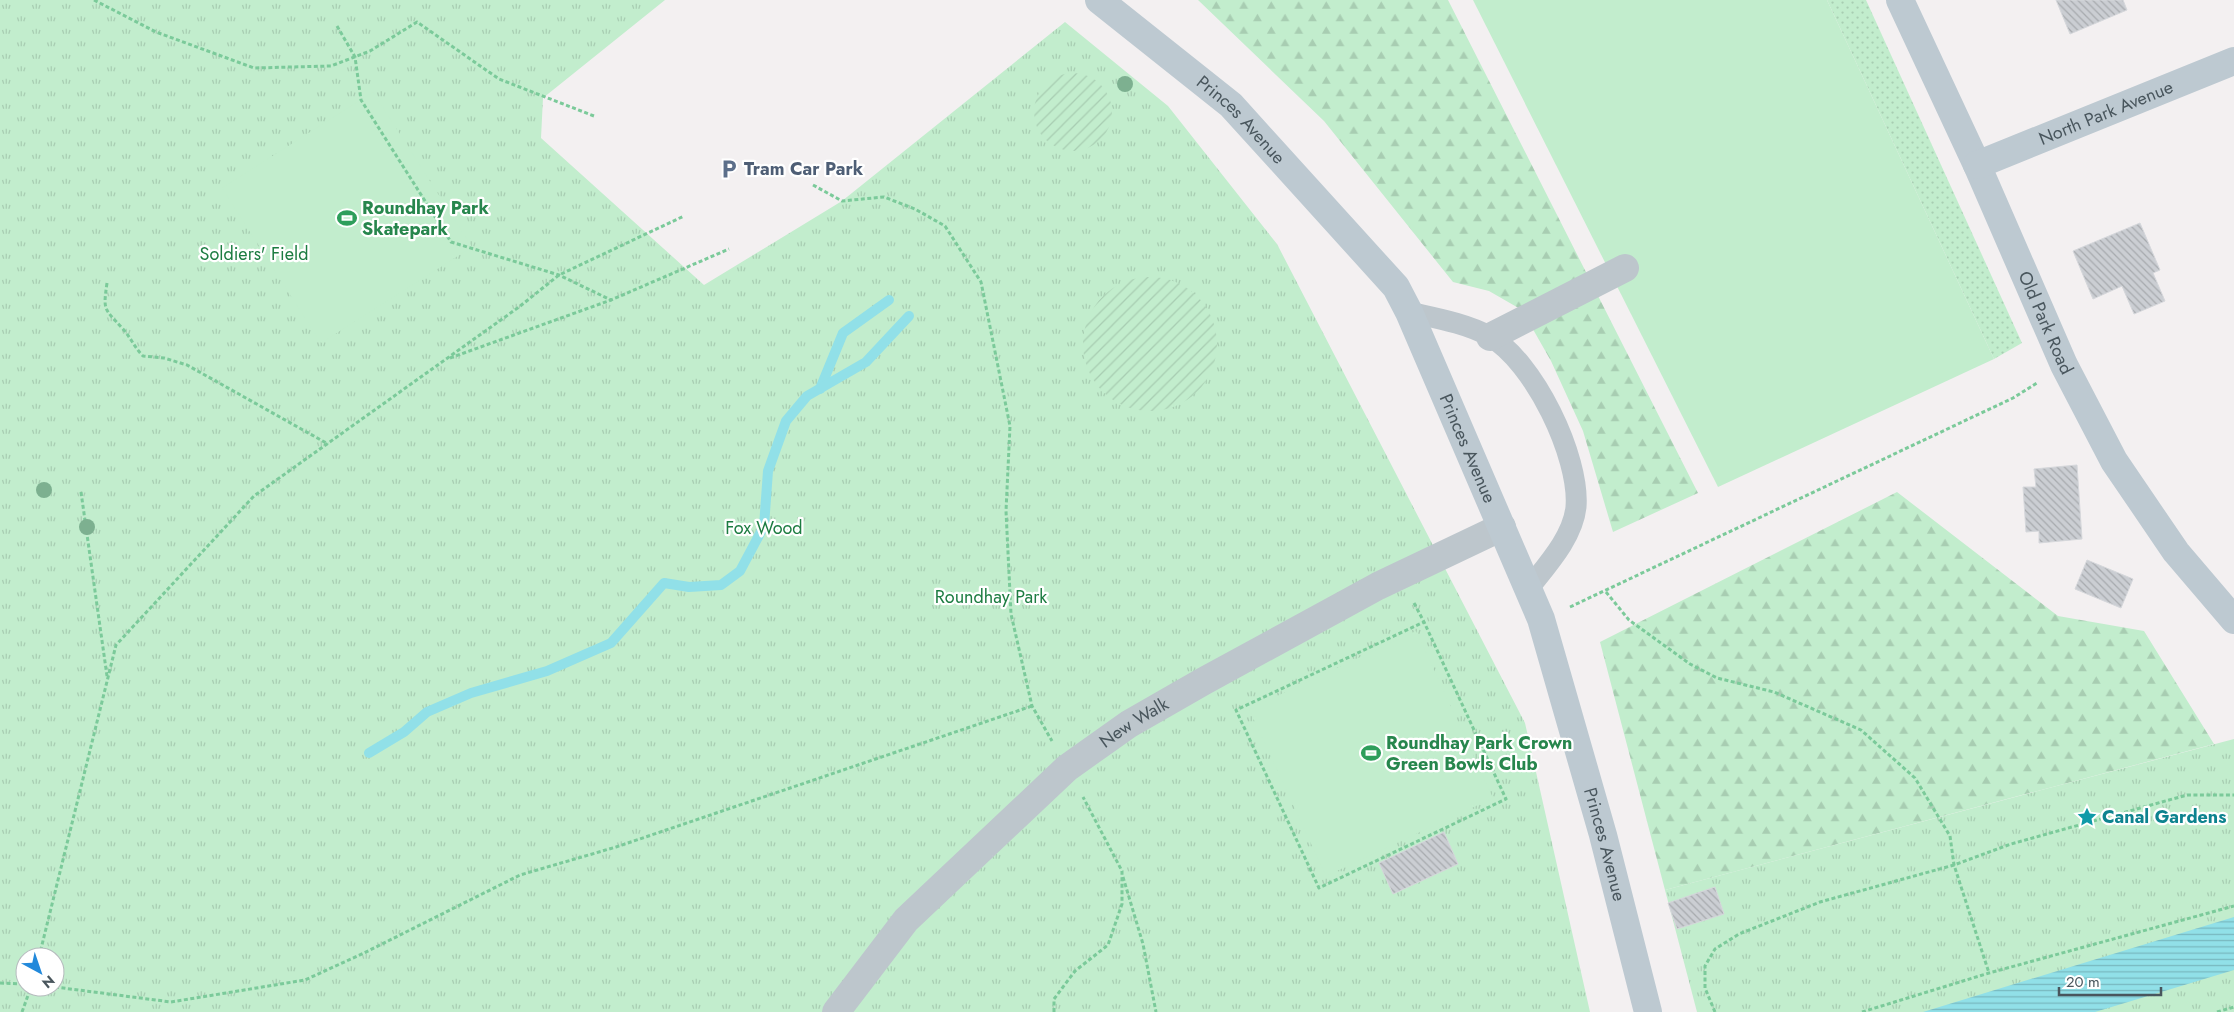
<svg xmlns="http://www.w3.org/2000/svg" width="2234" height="1012" font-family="Jost,sans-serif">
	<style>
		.grass { fill: url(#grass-dots) }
		.forest { fill: url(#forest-firs) }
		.park { fill: url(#park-tufts); fill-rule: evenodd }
		.garden { fill: url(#garden-furrows) }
		.pitch { fill: #c2edcd }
		.water { fill: url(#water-rules) }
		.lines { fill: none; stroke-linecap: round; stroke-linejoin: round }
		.stream { stroke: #91e0e8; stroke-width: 10 }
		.building { fill: url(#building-back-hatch); stroke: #d5d7db }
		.path { stroke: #7bca9a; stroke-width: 3; stroke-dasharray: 4 2.5; stroke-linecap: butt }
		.lane { stroke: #bdc6cc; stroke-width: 21 }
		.street { stroke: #bdc6cc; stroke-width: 28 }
		.secondary { stroke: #bdc9d1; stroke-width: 28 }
		.tree { fill: #7db090 }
		.labels { text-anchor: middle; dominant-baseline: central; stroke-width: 4.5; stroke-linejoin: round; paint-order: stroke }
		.street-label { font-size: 18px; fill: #49565d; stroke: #fff }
		.service-label { font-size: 18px; font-weight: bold; fill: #4e5e75; stroke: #fff; text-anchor: start }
		.leisure-label { font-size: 18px; font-weight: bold; fill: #27864d; stroke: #fff; text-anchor: start }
		.park-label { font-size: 18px; fill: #1c7c41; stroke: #fff }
		.culture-label { font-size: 18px; font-weight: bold; fill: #0d838f; stroke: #fff; text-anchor: start }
	</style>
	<defs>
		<pattern id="grass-dots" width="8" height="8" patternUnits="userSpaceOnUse" patternTransform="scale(1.25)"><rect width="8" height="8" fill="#c2edcd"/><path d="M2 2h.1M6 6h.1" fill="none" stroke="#a8cdb2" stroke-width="1.8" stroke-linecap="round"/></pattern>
		<pattern id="forest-firs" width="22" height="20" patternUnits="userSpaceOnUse" patternTransform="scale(1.25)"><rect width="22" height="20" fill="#c2edcd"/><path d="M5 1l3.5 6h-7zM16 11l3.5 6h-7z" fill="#a8cdb2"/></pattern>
		<pattern id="park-tufts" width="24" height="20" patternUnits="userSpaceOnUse" patternTransform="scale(1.25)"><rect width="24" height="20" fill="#c2edcd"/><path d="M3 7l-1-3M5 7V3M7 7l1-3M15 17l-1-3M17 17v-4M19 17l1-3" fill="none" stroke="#a8cdb2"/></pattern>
		<pattern id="garden-furrows" width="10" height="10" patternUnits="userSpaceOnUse" patternTransform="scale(1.25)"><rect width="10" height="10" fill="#c2edcd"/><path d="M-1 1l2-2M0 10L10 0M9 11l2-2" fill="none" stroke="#a8cdb2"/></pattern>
		<pattern id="water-rules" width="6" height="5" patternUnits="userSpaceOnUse" patternTransform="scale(1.25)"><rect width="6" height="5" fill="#91e0e8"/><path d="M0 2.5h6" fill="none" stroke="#78b8bf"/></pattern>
		<pattern id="building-back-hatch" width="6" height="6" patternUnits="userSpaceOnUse" patternTransform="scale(1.25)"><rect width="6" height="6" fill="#cbced3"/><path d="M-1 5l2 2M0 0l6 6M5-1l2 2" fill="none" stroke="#a7aaae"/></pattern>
	</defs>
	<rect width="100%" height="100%" fill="#f3f0f1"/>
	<path class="grass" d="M 1827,0 L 1866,0 L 2022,343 L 1994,359 Z"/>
	<g class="forest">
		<path d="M 1198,0 L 1448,0 L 1698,493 L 1613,532 L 1583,431 L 1551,361 L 1522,310 L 1489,291 L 1453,282 L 1324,121 Z"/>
		<path d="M 1897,492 L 2058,616 L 2144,631 L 2214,744 L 1665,890 L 1600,642 Z"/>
	</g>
	<g class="park">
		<path d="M 0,0 L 665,0 L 543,98 L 541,138 L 704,285 L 842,201 L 1065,22 L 1168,106 L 1277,244 L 1525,723 L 1590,1012 L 0,1012 ZM 25,957 L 55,957 L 55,987 L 25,987 Z"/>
		<path d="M 2234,739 L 2234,1012 L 1697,1012 L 1665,890 Z"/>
	</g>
	<g class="garden">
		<circle cx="1073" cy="112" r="39"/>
		<circle cx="1150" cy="344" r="67"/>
	</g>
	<g class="pitch">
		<path d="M 1473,0 L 1827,0 L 1994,359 L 1718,487 Z"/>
		<path d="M 373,92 L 472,247 L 321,343 L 222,188 Z"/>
		<path d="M 1416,631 L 1493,798 L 1326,876 L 1249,709 Z"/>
	</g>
	<path class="water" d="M 2234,917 L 2234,970 L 2095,1012 L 1923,1012 Z"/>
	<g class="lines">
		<g class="stream">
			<path d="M 820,389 L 843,333 L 889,300"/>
			<path d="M 369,753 L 404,732 L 427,712 L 471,693 L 547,671 L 611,643 L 664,583 L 689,587 L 721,585 L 740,571 L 764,526 L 768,471 L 786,421 L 807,396 L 866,362 L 909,316"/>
		</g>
	</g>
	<g class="building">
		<path d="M 2056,0 L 2123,0 L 2127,10 L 2070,34 Z"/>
		<path d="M 2140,223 L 2160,270 L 2153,273 L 2165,301 L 2134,314 L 2122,286 L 2093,299 L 2073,251 Z"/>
		<path d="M 2077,465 L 2082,539 L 2039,543 L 2039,531 L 2026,532 L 2023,487 L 2036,487 L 2034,469 Z"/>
		<path d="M 2087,560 L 2133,579 L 2121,608 L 2075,589 Z"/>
		<path d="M 1444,832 L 1458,864 L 1393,894 L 1379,863 Z"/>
		<path d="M 1715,887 L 1724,914 L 1677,929 L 1668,903 Z"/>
	</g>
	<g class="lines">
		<g class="path">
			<path d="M 94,0 L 156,32 L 254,68 L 331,66 L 370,51 L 417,22 L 499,79 L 594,116"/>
			<path d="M 337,26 L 355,57 L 361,100 L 451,242 L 559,275 L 611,300 L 729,249"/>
			<path d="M 813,185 L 842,201 L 884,197 L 915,209 L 945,226 L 981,282 L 1010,426 L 1006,511 L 1011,614 L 1032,706 L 1052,741"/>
			<path d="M 107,283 C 103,311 104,308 122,328 C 130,336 134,347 143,356 L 164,358 L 187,365 L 328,444"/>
			<path d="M 450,358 L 611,300"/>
			<path d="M 81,492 L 107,676"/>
			<path d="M 1606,592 L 1629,620 L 1690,664 L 1717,678 L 1774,692 L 1861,730 L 1915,778 L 1950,836 L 1954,865 L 1989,973"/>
			<path d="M 1414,603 L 1424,622 L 1506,799 L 1319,888 L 1236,710 L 1424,622"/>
			<path d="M 1570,607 L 2013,398 L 2037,383"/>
			<path d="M 1123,877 L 1143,944 L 1156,1012"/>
			<path d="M 39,957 L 116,645 L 254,496 L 519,307 L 559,275 L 684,216"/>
			<path d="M 0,983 L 25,984"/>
			<path d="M 55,987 L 171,1002 L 305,980 L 364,953 L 520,875 L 616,847 L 1032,706"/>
			<path d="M 22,1012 L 31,987"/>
			<path d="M 1054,1012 L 1054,999 L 1075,971 L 1108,945 L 1122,904 L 1122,871 L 1083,797"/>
			<path d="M 1715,1012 L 1705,988 L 1705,966 L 1715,949 L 1739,934 L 1820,902 L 1954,865 L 2011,844 L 2187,795 L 2234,795"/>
			<path d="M 1862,1012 L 1989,973 L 2234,906"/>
			<path d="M 2217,1012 L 2234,1007"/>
		</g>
		<path class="lane" d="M 1409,312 C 1435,318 1465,323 1489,336 C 1534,361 1580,457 1576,507 C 1573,537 1547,565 1529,588"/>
		<g class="street">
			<path d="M 1490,337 L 1625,268"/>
			<path id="s1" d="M 836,1012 L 906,920 L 1067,768 L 1129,724 L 1204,681 L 1378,586 L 1502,527"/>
		</g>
		<g class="secondary">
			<path id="s2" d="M 1099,0 L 1231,105 L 1396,287 L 1409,312 L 1541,619 L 1603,835 L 1648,1012"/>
			<path id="s3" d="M 1900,0 L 1977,165 L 2064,365 L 2114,461 L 2176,552 L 2234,620"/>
			<path id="s4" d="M 1977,165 L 2234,61"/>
		</g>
	</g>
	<g class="tree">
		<circle cx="1125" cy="84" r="8"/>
		<circle cx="44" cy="490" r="8"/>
		<circle cx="87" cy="527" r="8"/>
	</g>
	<defs>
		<symbol id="parking-bare" viewBox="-9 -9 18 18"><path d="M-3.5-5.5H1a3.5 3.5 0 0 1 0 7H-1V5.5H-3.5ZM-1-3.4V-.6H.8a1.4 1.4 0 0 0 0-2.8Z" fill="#5c6f8a" stroke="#fff" stroke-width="2.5" paint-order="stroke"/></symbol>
		<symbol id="stadium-bare" viewBox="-9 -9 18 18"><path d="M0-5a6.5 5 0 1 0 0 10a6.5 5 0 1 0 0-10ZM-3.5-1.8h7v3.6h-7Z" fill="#2e9e5b" stroke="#fff" stroke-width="2.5" paint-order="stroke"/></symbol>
		<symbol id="sight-bare" viewBox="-9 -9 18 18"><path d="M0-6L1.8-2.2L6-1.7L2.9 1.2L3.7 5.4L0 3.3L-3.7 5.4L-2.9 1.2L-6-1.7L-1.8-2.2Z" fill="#0f9aa8" stroke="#fff" stroke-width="2.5" paint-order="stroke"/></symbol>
	</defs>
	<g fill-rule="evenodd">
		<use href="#parking-bare" x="715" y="155" width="28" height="28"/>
		<use href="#stadium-bare" x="333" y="204" width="28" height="28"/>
		<use href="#stadium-bare" x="1357" y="739" width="28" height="28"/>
		<use href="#sight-bare" x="2073" y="803" width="28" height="28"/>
	</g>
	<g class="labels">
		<g class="street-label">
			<text stroke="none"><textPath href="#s4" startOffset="139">North Park Avenue</textPath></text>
			<text stroke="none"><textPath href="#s2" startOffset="186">Princes Avenue</textPath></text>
			<text stroke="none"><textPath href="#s3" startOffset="354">Old Park Road</textPath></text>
			<text stroke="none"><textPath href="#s2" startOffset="591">Princes Avenue</textPath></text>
			<text stroke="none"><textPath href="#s1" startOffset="418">New Walk</textPath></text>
			<text stroke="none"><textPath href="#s2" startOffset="1011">Princes Avenue</textPath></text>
		</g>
		<g class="service-label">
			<text x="744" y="169">Tram Car Park</text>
		</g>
		<g class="leisure-label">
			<text x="362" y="208">Roundhay Park<tspan x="362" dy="21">Skatepark</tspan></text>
			<text x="1386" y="743">Roundhay Park Crown<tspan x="1386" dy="21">Green Bowls Club</tspan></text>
		</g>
		<g class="park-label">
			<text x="254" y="254">Soldiers' Field</text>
			<text x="764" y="528">Fox Wood</text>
			<text x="991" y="597">Roundhay Park</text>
		</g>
		<g class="culture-label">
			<text x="2102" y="817">Canal Gardens</text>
		</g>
	</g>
	<g transform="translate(40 972) rotate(140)"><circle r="24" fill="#ffffff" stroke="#b6bbbe"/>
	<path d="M0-4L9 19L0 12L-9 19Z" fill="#2289db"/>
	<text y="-8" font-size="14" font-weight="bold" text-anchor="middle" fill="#49565d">N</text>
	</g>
	<path d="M2059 987v8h102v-8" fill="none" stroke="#49565d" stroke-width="2.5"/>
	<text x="2066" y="987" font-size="15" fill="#49565d" stroke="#ffffff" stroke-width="4" paint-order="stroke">20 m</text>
</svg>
